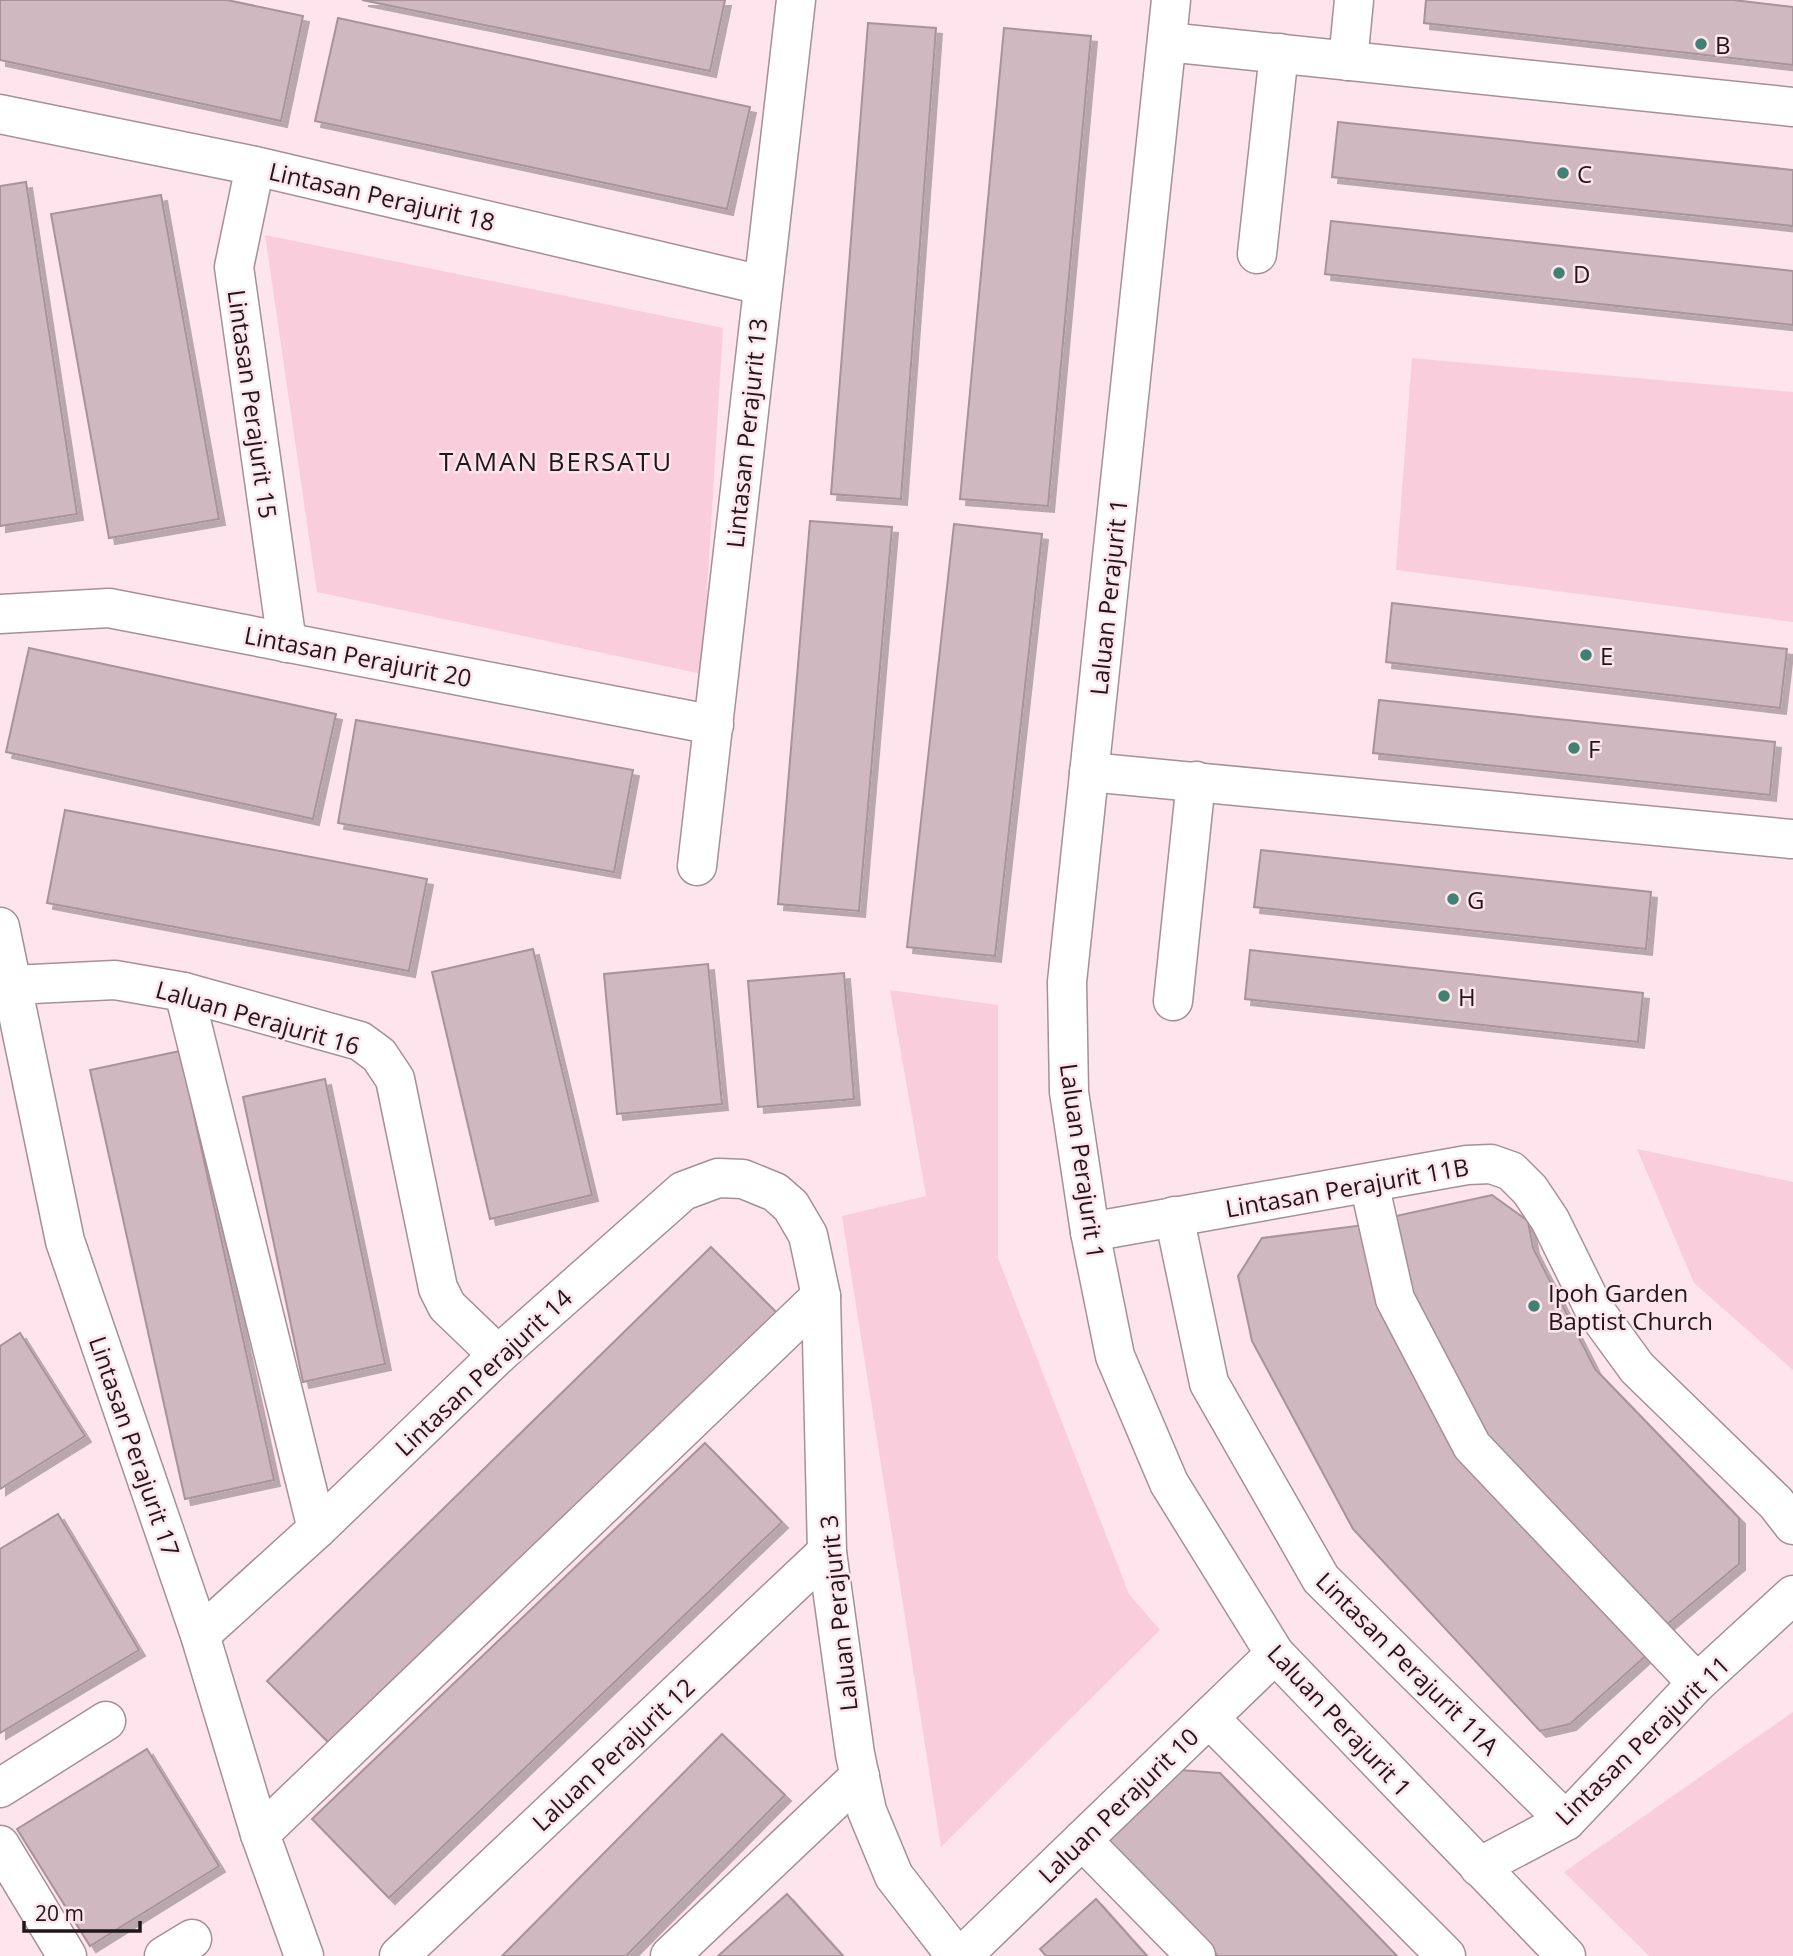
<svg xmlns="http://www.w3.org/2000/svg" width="1793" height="1956" font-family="'Open Sans',sans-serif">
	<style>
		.green { fill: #facddd }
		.building { fill: #cfb8c0; stroke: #a9939b; stroke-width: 2; filter: url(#shadow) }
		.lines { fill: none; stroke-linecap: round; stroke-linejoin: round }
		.minor-casing { stroke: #a69097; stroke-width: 41 }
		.minor { stroke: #fff; stroke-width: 38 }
		.poi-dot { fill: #408171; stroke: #fde4ed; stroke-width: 2.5 }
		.labels { text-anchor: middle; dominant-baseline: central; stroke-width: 5; stroke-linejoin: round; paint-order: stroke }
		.poi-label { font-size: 24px; fill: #20171a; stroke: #fde4ed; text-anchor: start }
		.street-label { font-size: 24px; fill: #20171a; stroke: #fde4ed }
		.neighbourhood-label { font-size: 26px; letter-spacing: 2px; fill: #20171a; stroke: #fde4ed }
	</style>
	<defs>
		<filter id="shadow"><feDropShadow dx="6" dy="6" stdDeviation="0" flood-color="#0004"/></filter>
	</defs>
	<rect width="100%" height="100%" fill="#fde4ed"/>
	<g class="green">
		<path d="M 265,235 L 723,328 L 702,674 L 317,592 Z"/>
		<path d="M 1412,358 L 1793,392 L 1793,622 L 1396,570 Z"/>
		<path d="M 890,990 L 998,1005 L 998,1258 L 1129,1594 L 1160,1630 L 941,1847 L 842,1216 L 926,1196 Z"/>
		<path d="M 1637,1149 L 1793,1182 L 1793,1370 L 1694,1283 Z"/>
		<path d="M 1793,1712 L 1793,1956 L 1649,1956 L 1564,1872 Z"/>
	</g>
	<g class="building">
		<path d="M 0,0 L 227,0 L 303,16 L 281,121 L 0,60 Z"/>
		<path d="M 362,0 L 725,0 L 710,71 Z"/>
		<path d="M 1426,0 L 1733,0 L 1793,7 L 1793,65 L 1424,23 Z"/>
		<path d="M 338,18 L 750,107 L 727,209 L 315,121 Z"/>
		<path d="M 868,23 L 936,28 L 901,499 L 831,494 Z"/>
		<path d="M 1004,28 L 1091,36 L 1048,506 L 960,499 Z"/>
		<path d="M 1338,122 L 1793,170 L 1793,226 L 1332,177 Z"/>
		<path d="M 26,182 L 77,514 L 0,526 L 0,186 Z"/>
		<path d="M 161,195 L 219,519 L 109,538 L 51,214 Z"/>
		<path d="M 1331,221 L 1793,271 L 1793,325 L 1325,274 Z"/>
		<path d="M 810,521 L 892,527 L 859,911 L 778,904 Z"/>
		<path d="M 954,524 L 1042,534 L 995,956 L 907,947 Z"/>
		<path d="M 1392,603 L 1787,649 L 1780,708 L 1386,662 Z"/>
		<path d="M 29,648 L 336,714 L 313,819 L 6,752 Z"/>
		<path d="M 1379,700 L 1775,742 L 1770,795 L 1373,753 Z"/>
		<path d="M 356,720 L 633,770 L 614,872 L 338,823 Z"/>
		<path d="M 65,810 L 427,879 L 409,971 L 47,903 Z"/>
		<path d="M 1261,850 L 1651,892 L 1646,949 L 1254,907 Z"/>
		<path d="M 533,949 L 592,1195 L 490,1219 L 432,972 Z"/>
		<path d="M 1250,950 L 1643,993 L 1638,1042 L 1245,999 Z"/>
		<path d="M 708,964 L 722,1104 L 617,1114 L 604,974 Z"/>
		<path d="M 844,973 L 854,1099 L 758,1107 L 748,981 Z"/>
		<path d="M 180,1051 L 274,1480 L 185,1499 L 90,1070 Z"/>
		<path d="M 325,1079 L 385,1364 L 303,1382 L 243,1097 Z"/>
		<path d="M 1492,1195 L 1528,1221 L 1533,1248 L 1595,1369 L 1739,1518 L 1739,1564 L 1664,1627 L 1482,1436 L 1405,1286 L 1396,1216 Z"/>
		<path d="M 1364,1225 L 1376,1298 L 1465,1466 L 1650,1652 L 1570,1724 L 1540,1731 L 1353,1529 L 1252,1341 L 1238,1276 L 1262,1238 Z"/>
		<path d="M 711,1247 L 777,1313 L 333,1747 L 267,1681 Z"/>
		<path d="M 20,1333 L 85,1436 L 0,1489 L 0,1346 Z"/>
		<path d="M 705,1443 L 782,1522 L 389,1898 L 312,1819 Z"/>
		<path d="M 58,1514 L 139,1650 L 0,1733 L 0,1549 Z"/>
		<path d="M 722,1734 L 785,1795 L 626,1956 L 502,1956 Z"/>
		<path d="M 147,1749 L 219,1866 L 90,1946 L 17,1829 Z"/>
		<path d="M 1180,1770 L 1220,1773 L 1397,1956 L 1218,1956 L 1106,1840 Z"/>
		<path d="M 787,1894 L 843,1956 L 718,1956 Z"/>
		<path d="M 1096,1899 L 1147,1956 L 1046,1956 L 1040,1949 Z"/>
	</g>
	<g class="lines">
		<defs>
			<g id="minor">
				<path d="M 1171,0 L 1067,982 L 1069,1092 L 1090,1232 L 1115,1356 L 1169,1483 L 1275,1654 L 1566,1956"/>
				<path d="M 1167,42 L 1793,107"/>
				<path d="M 1348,61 L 1354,0"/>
				<path d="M 0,114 L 255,166 L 762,285"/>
				<path d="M 255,166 L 234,267 L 287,643"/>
				<path d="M 1257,254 L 1279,53"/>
				<path d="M 0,614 L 109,608 L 714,725"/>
				<path d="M 1089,772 L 1791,839"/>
				<path d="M 697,866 L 796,0"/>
				<path d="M 0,927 L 65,1241 L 200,1635 L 260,1834 L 304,1956"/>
				<path d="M 12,985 L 115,980 L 184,992 L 360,1041 L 379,1055 L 395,1079 L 438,1288 L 447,1306 L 498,1355"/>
				<path d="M 184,992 L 317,1529"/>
				<path d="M 1173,1001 L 1196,781"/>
				<path d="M 1369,1183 L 1395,1299 L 1472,1446 L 1697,1683"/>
				<path d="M 1174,1216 L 1209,1383 L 1321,1579 L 1566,1821"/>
				<path d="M 1090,1232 L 1467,1165 L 1491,1164 L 1511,1171 L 1530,1190 L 1550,1220 L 1594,1309 L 1637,1368 L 1776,1503 L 1793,1525"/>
				<path d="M 200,1635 L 317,1529 L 498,1355 L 683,1191 L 718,1178 L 743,1179 L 775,1192 L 791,1206 L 808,1235 L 821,1296 L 827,1552 L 855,1754 L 867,1811 L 894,1876 L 956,1956"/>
				<path d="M 1209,1718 L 1446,1956"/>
				<path d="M 0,1788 L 106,1721"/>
				<path d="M 260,1834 L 821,1296"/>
				<path d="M 1082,1840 L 1196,1956"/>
				<path d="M 0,1845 L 67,1956"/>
				<path d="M 1479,1867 L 1566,1821 L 1697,1683 L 1793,1595"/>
				<path d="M 164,1956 L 192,1939"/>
				<path d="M 399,1956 L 827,1552"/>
				<path d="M 670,1956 L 860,1776"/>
				<path d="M 962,1956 L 1275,1654"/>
			</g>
		</defs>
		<use href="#minor" class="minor-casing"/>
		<use href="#minor" class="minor"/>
	</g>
	<g class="poi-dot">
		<circle cx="1701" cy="44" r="7"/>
		<circle cx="1563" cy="173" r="7"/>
		<circle cx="1559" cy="273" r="7"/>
		<circle cx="1586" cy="655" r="7"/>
		<circle cx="1574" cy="748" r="7"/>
		<circle cx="1453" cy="899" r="7"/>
		<circle cx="1444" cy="996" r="7"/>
		<circle cx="1534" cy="1306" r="7"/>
	</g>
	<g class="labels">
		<g class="poi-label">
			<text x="1715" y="44">B</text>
			<text x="1577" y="173">C</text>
			<text x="1573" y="273">D</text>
			<text x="1600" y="655">E</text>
			<text x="1588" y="748">F</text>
			<text x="1467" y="899">G</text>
			<text x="1458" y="996">H</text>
			<text x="1548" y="1292">Ipoh Garden<tspan x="1548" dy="28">Baptist Church</tspan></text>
		</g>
		<g class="street-label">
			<text transform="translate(382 196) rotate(13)">Lintasan Perajurit 18</text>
			<text transform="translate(253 404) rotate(82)">Lintasan Perajurit 15</text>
			<text transform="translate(746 433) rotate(-84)">Lintasan Perajurit 13</text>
			<text transform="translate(1108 597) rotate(-84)">Laluan Perajurit 1</text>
			<text transform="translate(358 656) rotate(11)">Lintasan Perajurit 20</text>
			<text transform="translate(258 1017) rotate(16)">Laluan Perajurit 16</text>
			<text transform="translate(1083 1161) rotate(82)">Laluan Perajurit 1</text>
			<text transform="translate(1347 1187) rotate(-10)">Lintasan Perajurit 11B</text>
			<text transform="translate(483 1372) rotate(-43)">Lintasan Perajurit 14</text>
			<text transform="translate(135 1446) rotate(71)">Lintasan Perajurit 17</text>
			<text transform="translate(838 1613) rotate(-96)">Laluan Perajurit 3</text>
			<text transform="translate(1408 1663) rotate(45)">Lintasan Perajurit 11A</text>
			<text transform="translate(1340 1720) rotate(47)">Laluan Perajurit 1</text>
			<text transform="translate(1642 1740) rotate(-44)">Lintasan Perajurit 11</text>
			<text transform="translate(613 1754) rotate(-43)">Laluan Perajurit 12</text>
			<text transform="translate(1118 1805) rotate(-44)">Laluan Perajurit 10</text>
		</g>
		<g class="neighbourhood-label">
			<text x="556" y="461">TAMAN BERSATU</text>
		</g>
	</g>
	<path d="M24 1921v10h116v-10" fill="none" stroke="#20171a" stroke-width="3.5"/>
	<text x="35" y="1921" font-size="21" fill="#20171a" stroke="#fde4ed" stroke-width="5" paint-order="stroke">20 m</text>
</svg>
